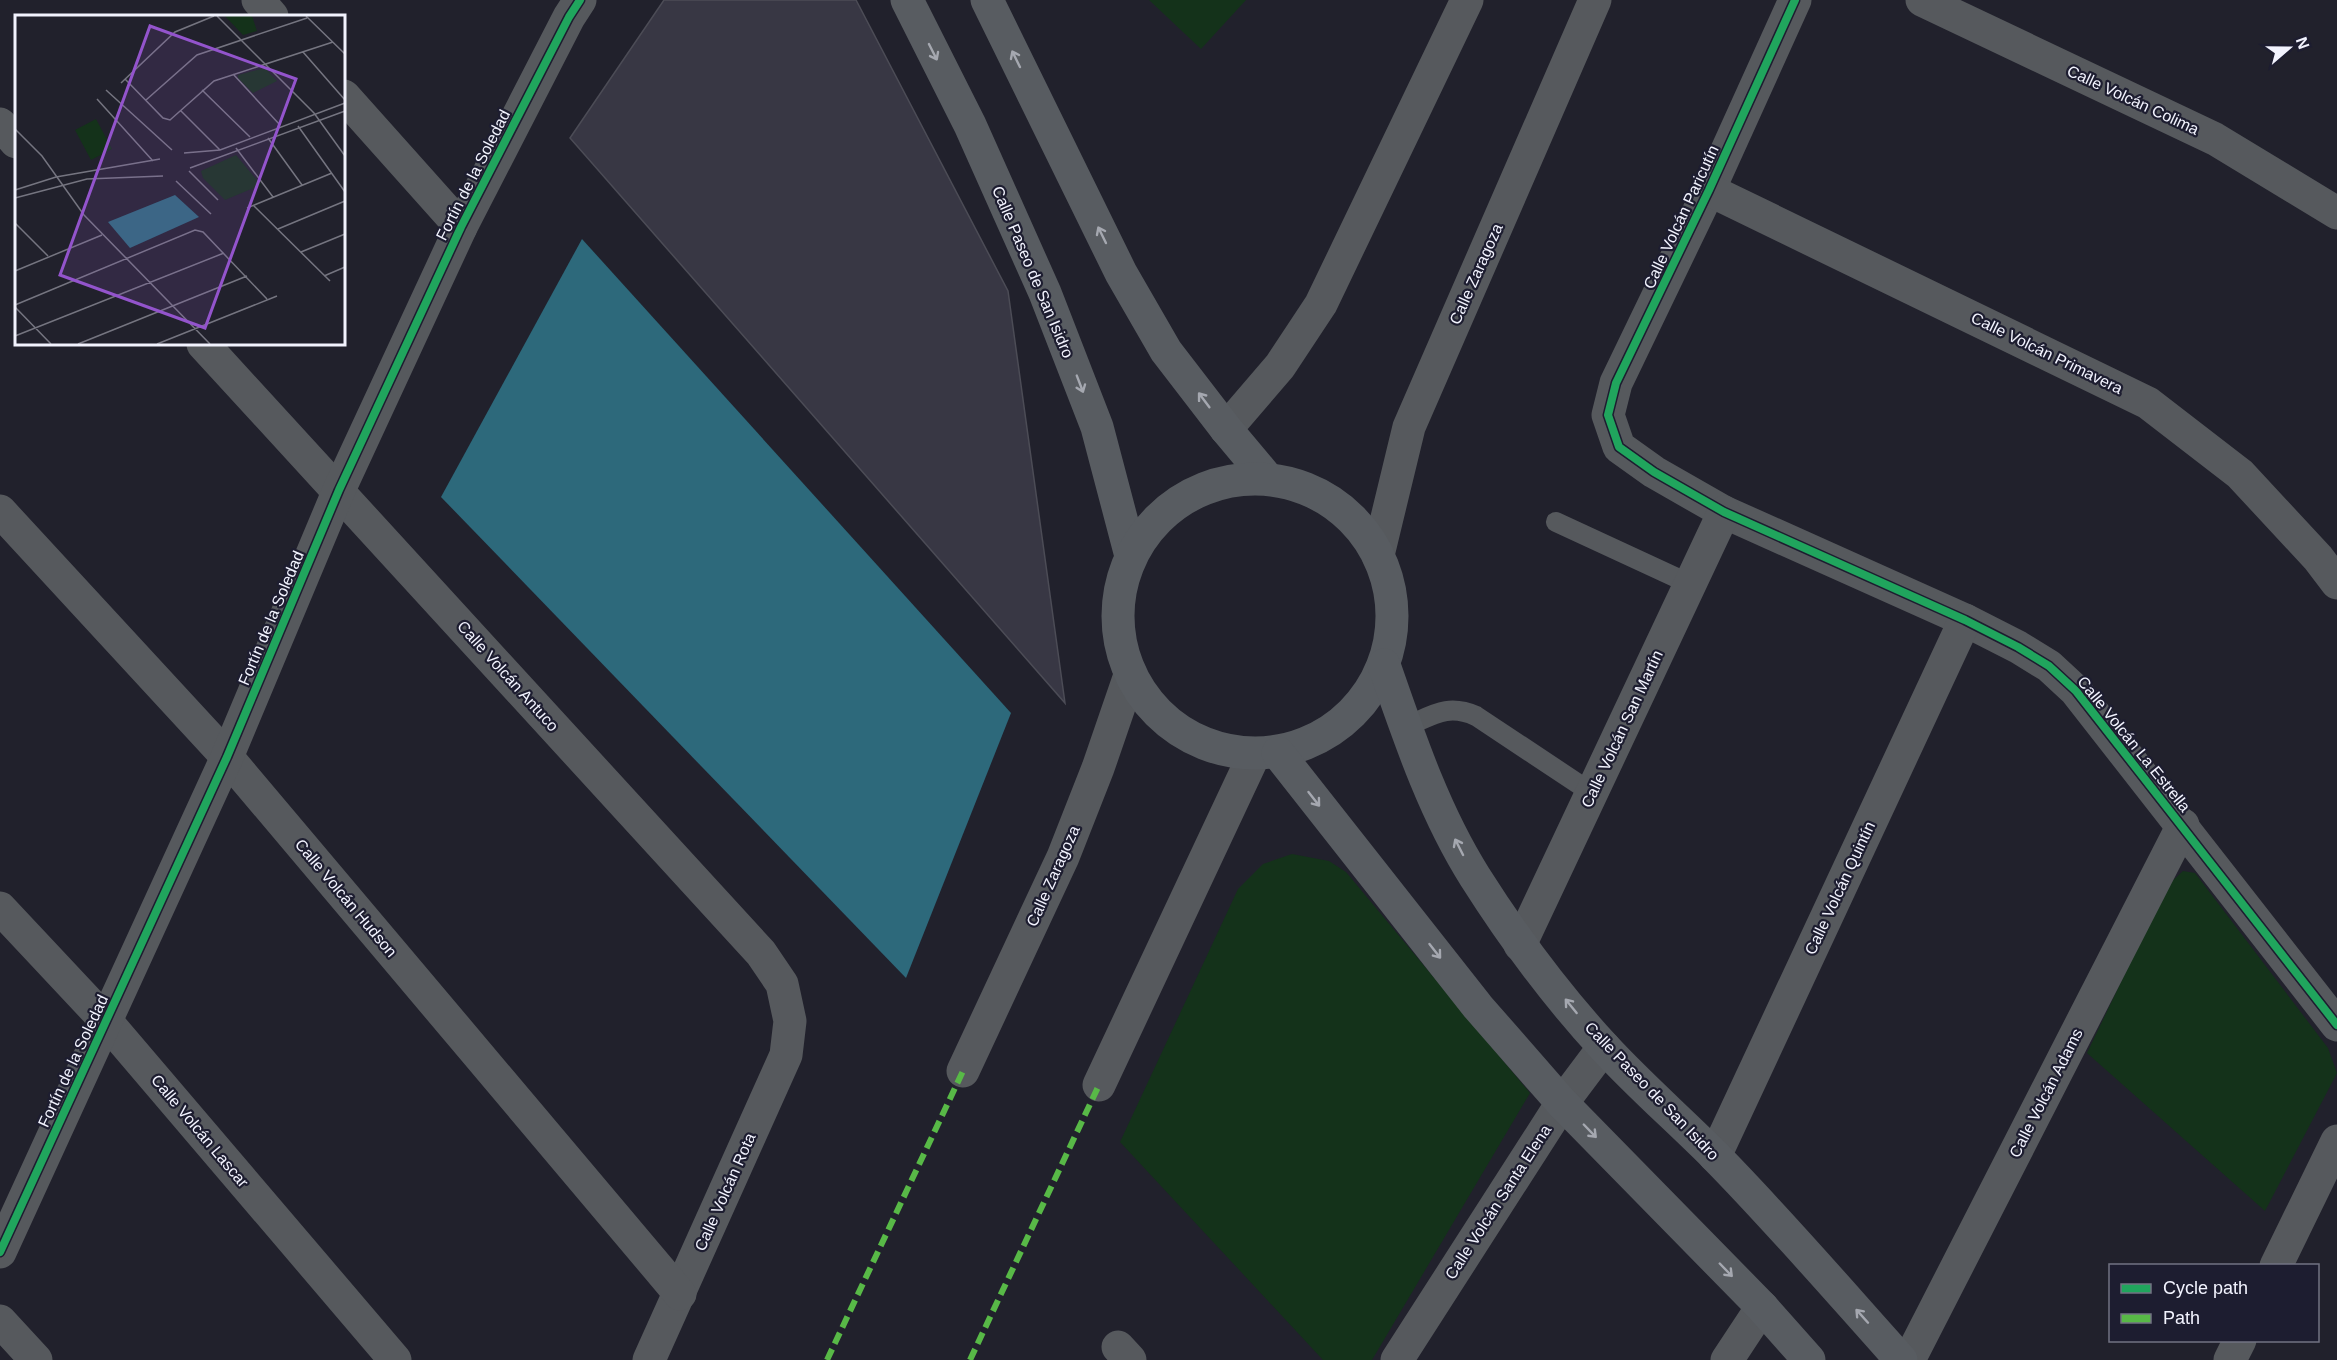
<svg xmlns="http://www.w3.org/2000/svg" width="2337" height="1360" font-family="Helvetica,sans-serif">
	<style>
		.green { fill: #14321a }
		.water { fill: #2d697b }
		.building { fill: #383744; stroke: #4c4c56; stroke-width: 1.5 }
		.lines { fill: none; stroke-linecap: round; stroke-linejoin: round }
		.lane { stroke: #56595d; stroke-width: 20 }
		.street { stroke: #56595d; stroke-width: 33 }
		.secondary { stroke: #585c61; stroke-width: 33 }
		.quiet { stroke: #58b947; stroke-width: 6; stroke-dasharray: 12 6; stroke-linecap: butt }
		.cycleway-casing { stroke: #1d1d30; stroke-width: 11 }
		.cycleway { stroke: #20a55d; stroke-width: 8 }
		.oneway { stroke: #a5a8b0 }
		.labels { text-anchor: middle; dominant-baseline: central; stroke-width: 4.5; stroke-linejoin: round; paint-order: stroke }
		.street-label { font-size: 16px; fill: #f2f3fe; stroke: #1d1d30 }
		.inset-road { fill: none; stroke: #757580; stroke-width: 1.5 }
		.view { fill: #9354cc; fill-opacity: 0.15; stroke: #9354cc; stroke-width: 3 }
		.inset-edge { fill: none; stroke: #f2f3fe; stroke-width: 3 }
	</style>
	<rect width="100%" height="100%" fill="#21212c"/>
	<g class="green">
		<path d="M 1149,0 L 1246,0 L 1201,49 Z"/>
		<path d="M 1292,854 L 1329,861 L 1346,872 L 1530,1093 L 1372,1360 L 1323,1360 L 1120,1142 L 1238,889 L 1263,864 Z"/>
		<path d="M 2183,871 L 2195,873 L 2328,1048 L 2337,1073 L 2265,1211 L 2087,1053 L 2167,886 Z"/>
	</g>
	<path class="water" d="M 582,239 L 1011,713 L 906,978 L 441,497 Z"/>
	<path class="building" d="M 664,0 L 856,0 L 1008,291 L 1065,703 L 570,138 Z"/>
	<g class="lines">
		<g class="lane">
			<path d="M 1556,522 L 1690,584"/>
			<path d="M 1405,727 C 1432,716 1447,703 1476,716 L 1592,793"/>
		</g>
		<g class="street">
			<path d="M 258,0 L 272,16"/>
			<path d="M 1795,0 L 1709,190 L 1616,383 L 1608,415 L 1619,447 L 1654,472 L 1724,512 L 1965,620 L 2018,647 L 2049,666 L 2076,691 L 2337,1025"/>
			<path d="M 1922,0 L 2215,139 L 2337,213"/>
			<path d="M 344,96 L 461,227"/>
			<path d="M 0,124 L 16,142"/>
			<path d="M 1709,190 L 2148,403 L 2240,474 L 2318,558 L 2337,583"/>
			<path d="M 203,344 L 761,953 L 782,984 L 790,1021 L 786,1055 L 649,1360"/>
			<path d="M 1226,429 L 1280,366 L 1321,304 L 1467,0"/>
			<path d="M 0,511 L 227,757 L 680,1294"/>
			<path d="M 1378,555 L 1409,427 L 1595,0"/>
			<path d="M 0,908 L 106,1021 L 395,1360"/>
			<path d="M 1520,945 L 1724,512"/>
			<path d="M 963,1071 L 1063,857 L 1098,768 L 1130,675"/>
			<path d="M 1099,1085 L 1254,755"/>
			<path d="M 1715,1156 L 1965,620"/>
			<path d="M 0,1252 L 227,757 L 339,490 L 461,227 L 569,17 L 580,0"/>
			<path d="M 2276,1266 L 2337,1141"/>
			<path d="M 0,1321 L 36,1360"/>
			<path d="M 1118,1347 L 1130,1360"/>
			<path d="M 1397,1360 L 1562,1103 L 1604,1047"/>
			<path d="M 1727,1360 L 1762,1307"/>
			<path d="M 1909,1360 L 2183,825"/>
			<path d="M 2230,1360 L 2240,1340"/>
		</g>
		<g class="secondary">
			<path d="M 907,0 L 970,125 L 1045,293 L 1097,427 L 1131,556"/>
			<path d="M 987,0 L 1121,273 L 1166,351 L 1226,429 L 1267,478"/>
			<circle cx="1255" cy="616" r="137"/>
			<path d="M 1384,665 C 1409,737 1434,812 1475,877 C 1513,937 1556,995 1604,1047 C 1639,1085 1678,1119 1714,1155 C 1779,1221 1839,1291 1901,1360"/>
			<path d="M 1278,753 L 1478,1007 L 1562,1103 L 1762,1307 L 1809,1360"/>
		</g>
		<g class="quiet">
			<path d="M 827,1360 L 963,1071"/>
			<path d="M 970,1360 L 1099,1085"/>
		</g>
		<defs>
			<g id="cycleway">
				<path d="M 1795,0 L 1709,190 L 1616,383 L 1608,415 L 1619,447 L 1654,472 L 1724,512 L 1965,620 L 2018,647 L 2049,666 L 2076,691 L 2337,1025"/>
				<path d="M 0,1252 L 227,757 L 339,490 L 461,227 L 569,17 L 580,0"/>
			</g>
		</defs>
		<use href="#cycleway" class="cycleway-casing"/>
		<use href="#cycleway" class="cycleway"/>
	</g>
	<defs><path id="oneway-shaft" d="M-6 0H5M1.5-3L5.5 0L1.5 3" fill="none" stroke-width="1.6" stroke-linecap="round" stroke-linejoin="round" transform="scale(1.5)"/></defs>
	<g class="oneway">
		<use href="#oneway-shaft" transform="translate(933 52) rotate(63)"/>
		<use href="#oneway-shaft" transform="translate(1016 59) rotate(-116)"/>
		<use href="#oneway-shaft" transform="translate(1102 235) rotate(-116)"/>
		<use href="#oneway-shaft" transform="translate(1080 384) rotate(69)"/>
		<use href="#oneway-shaft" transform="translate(1204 400) rotate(-127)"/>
		<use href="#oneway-shaft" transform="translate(1314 799) rotate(52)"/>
		<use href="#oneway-shaft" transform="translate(1459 847) rotate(-117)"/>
		<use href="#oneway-shaft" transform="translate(1435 951) rotate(52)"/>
		<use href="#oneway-shaft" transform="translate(1571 1006) rotate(-129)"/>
		<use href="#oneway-shaft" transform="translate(1590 1131) rotate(46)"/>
		<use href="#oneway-shaft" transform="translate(1726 1270) rotate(46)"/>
		<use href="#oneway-shaft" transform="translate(1862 1316) rotate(-132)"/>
	</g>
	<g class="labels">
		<g class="street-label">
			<text transform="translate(2133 100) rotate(25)">Calle Volcán Colima</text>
			<text transform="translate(473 175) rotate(-63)">Fortín de la Soledad</text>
			<text transform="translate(1681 217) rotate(-65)">Calle Volcán Paricutín</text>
			<text transform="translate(1033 272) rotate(67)">Calle Paseo de San Isidro</text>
			<text transform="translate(1476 274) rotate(-66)">Calle Zaragoza</text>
			<text transform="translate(2047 353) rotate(26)">Calle Volcán Primavera</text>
			<text transform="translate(271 618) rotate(-67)">Fortín de la Soledad</text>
			<text transform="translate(508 676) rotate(48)">Calle Volcán Antuco</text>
			<text transform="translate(1622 729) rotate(-65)">Calle Volcán San Martín</text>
			<text transform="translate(2134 744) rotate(51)">Calle Volcán La Estrella</text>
			<text transform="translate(1053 876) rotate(-66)">Calle Zaragoza</text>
			<text transform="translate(1840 888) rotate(-65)">Calle Volcán Quintín</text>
			<text transform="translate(346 898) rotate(50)">Calle Volcán Hudson</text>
			<text transform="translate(73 1061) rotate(-65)">Fortín de la Soledad</text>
			<text transform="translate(1652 1091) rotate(46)">Calle Paseo de San Isidro</text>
			<text transform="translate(2046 1093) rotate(-63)">Calle Volcán Adams</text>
			<text transform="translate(200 1131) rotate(50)">Calle Volcán Lascar</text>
			<text transform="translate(725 1192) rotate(-66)">Calle Volcán Rota</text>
			<text transform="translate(1498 1202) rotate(-57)">Calle Volcán Santa Elena</text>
		</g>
	</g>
	<g transform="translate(15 15)">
		<rect width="330" height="330" fill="#21212c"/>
		<path d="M 210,1 L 237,1 L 242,16 L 228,20 ZM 250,53 L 262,66 L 238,78 L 223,63 L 223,60 ZM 81,104 L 97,134 L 76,145 L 60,115 ZM 221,140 L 246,170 L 210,185 L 188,163 L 186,156 Z" fill="#14321a"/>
		<path d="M 160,180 L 184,202 L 115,233 L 93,207 Z" fill="#2d697b"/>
		<path class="inset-road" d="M 202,1 L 299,98 L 330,141M 291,1 L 330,39M 288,37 L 330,85M 218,59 L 265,110M 110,64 L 148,103 L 155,105 L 199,66 L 318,27M 106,68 L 160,17 L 199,1M 91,75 L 157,135M 187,75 L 235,122M 82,84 L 138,146M 131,85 L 182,40 L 292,3M 166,96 L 205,135M 283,111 L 330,177M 0,114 L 27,141 L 69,200 L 195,329M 253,123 L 287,170M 221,133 L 258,182M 169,138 L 205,135 L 330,88M 175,153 L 330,96M 174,156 L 203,185M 161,166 L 196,199M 0,175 L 41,162 L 145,144M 0,183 L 72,164 L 148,161M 238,190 L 315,266M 232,193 L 317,158M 0,208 L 33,241M 263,214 L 330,186M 286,237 L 330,219M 0,256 L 87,220M 309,261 L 330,252M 0,290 L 180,215 L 188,217 L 252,284M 0,292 L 36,329M 0,321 L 209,238M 63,329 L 232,261M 142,329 L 262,281"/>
		<path class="view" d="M 135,11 L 281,64 L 190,313 L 45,260 Z"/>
		<rect width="330" height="330" class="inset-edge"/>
	</g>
	<rect x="2109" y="1264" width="210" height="78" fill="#1d1d30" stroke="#727382" stroke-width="1.5"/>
	<rect x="2121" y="1284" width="30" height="9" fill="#20a55d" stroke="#727382" stroke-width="1.5"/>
	<text x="2163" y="1294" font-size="18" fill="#f2f3fe">Cycle path</text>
	<rect x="2121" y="1314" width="30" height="9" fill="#58b947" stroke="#727382" stroke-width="1.5"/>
	<text x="2163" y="1324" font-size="18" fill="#f2f3fe">Path</text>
	<g transform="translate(2289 48) rotate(70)" stroke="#1d1d30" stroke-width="4.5" paint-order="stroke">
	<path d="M0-4.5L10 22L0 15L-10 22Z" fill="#f2f3fe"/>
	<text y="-9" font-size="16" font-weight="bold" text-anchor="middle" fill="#f2f3fe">N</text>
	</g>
</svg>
